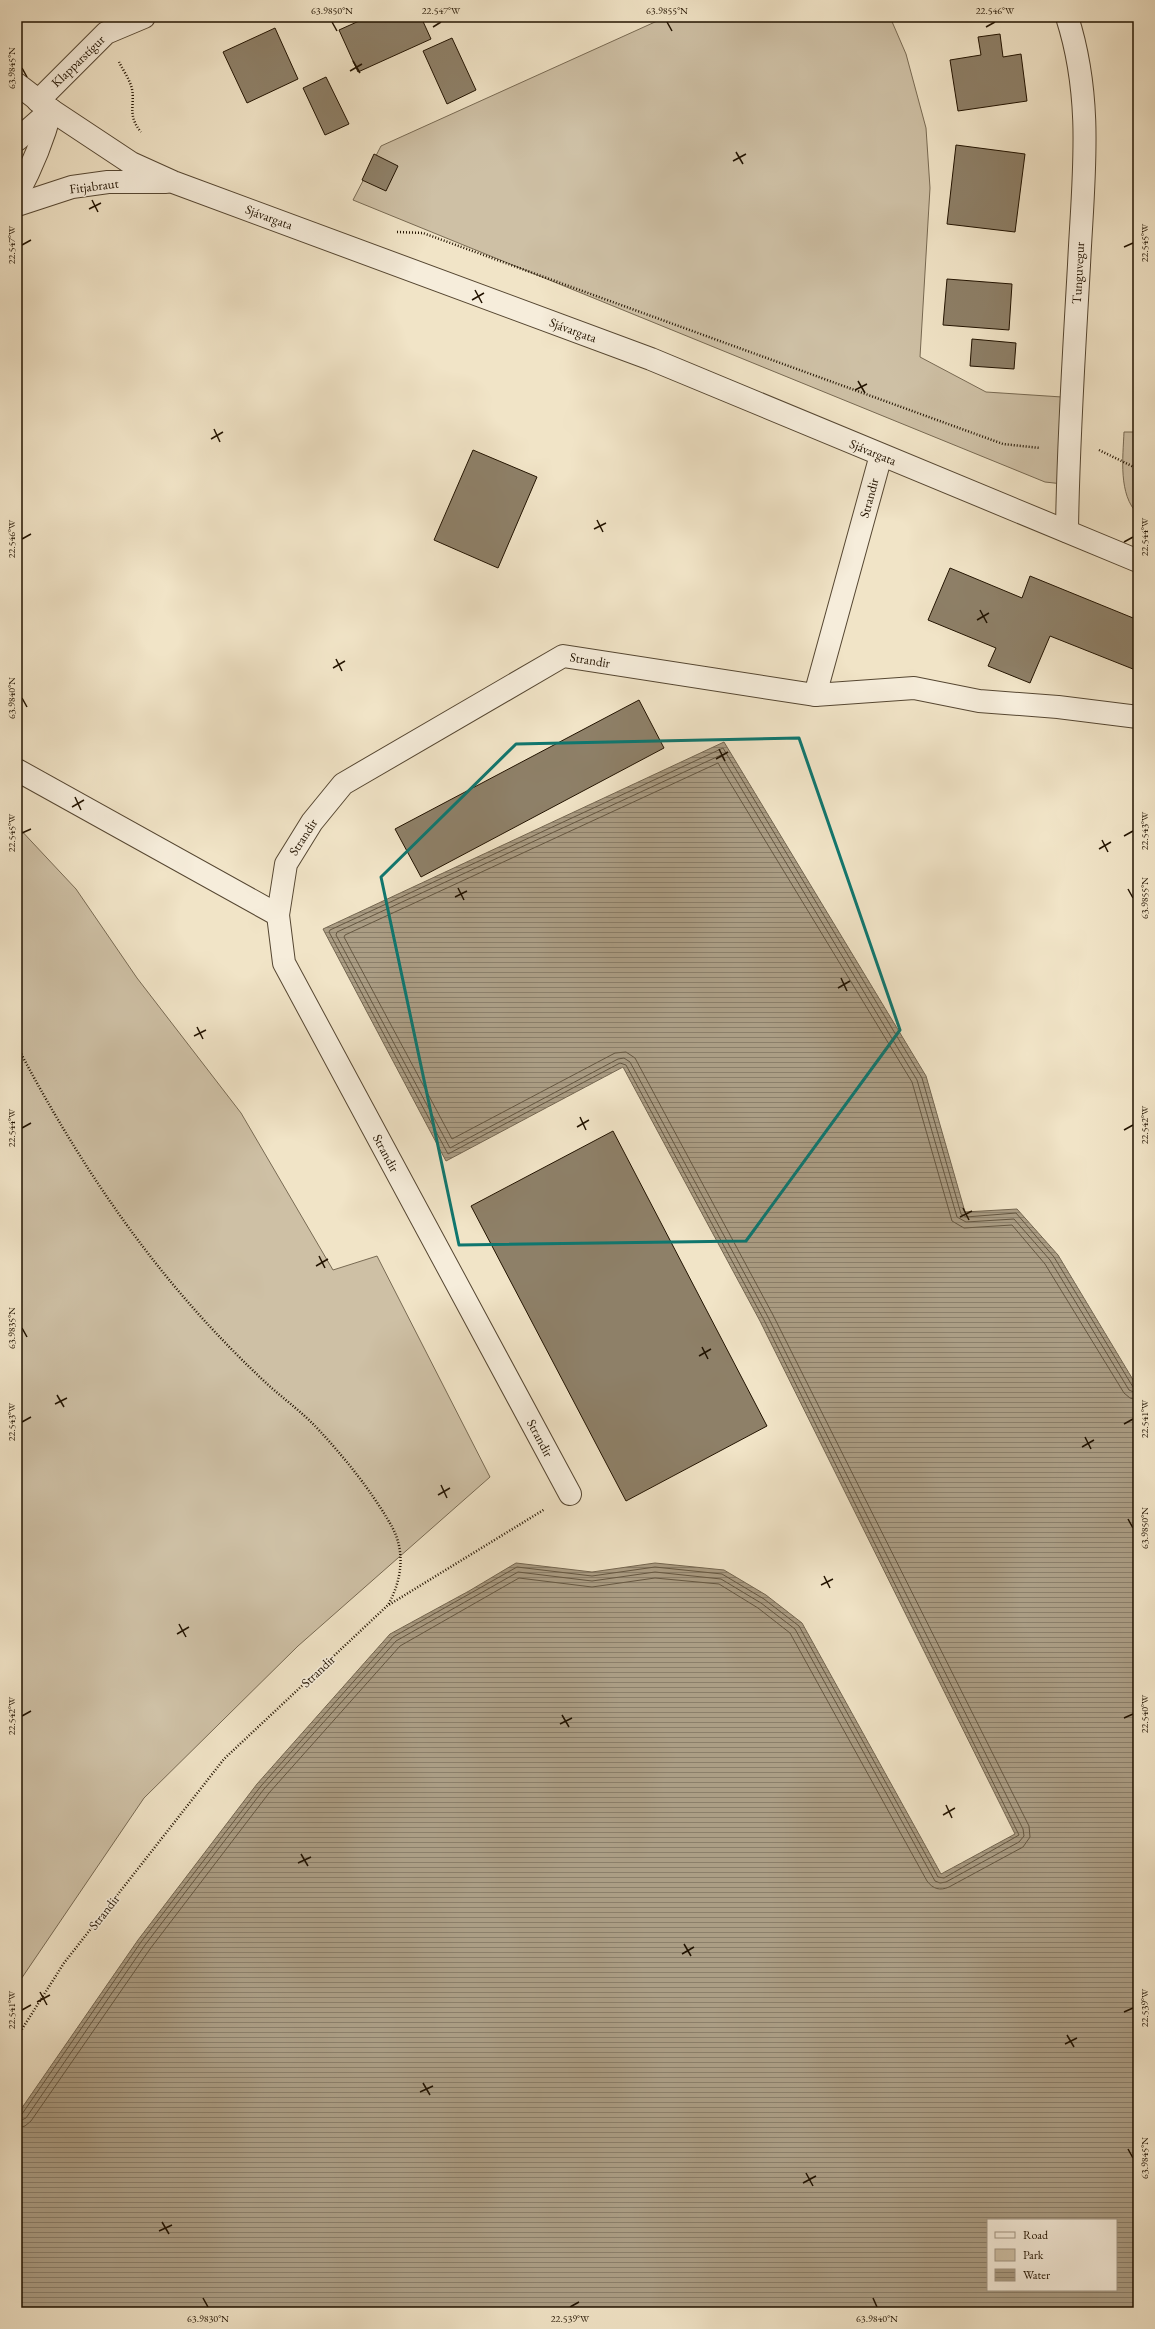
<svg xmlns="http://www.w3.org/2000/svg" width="1155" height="2329" font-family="'EB Garamond',serif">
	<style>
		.green { fill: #cec0a5; stroke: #786a53 }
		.water { fill: url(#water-rules); stroke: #746650; fill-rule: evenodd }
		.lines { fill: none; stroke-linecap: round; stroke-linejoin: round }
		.shore { stroke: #665842; stroke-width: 1 }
		.building { fill: #8e8068; stroke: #221301 }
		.minor-casing { stroke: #564732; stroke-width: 24 }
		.path { stroke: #221301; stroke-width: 2.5; stroke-dasharray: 1 2; stroke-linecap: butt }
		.minor { stroke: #f6eddb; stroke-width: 22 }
		.marked { fill: none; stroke: #0f766e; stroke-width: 3; stroke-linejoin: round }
		.ticks { fill: none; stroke: #221301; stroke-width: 1.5 }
		.labels { text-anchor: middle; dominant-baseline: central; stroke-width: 3; stroke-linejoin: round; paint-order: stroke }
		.street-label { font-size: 13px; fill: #221301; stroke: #f6eddb }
		.neatline { fill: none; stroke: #221301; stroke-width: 1.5 }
		.ticks-label { font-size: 10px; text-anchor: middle; fill: #221301 }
	</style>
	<defs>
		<pattern id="water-rules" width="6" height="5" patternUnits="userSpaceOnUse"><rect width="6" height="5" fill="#ab9d84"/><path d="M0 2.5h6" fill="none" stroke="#8b7f6a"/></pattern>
	</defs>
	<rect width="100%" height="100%" fill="#f1e4c7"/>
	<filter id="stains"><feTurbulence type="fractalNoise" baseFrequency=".005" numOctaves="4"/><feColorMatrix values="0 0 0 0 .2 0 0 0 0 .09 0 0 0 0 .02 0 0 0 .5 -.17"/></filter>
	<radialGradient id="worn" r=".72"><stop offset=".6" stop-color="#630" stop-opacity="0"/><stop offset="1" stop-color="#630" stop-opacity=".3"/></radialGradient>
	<g class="green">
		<path d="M 666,17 L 890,17 L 906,54 L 926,128 L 930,188 L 920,357 L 986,392 L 1062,397 L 1063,484 L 1045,482 L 353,200 L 381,146 Z"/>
		<path d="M 1124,432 L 1138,432 L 1138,514 C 1118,495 1123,457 1124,432 Z"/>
		<path d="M 17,826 L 76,889 L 137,978 L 241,1113 L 333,1270 L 377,1256 L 490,1477 L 298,1646 L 144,1798 L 17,1985 Z"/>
	</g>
	<path class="water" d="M 724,742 L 926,1076 L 965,1212 L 1017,1209 L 1058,1255 L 1138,1388 L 1138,2312 L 17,2312 L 17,2115 L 138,1940 L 257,1784 L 390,1634 L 469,1591 L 516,1563 L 592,1572 L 655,1563 L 724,1570 L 766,1595 L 802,1623 L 941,1874 L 1015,1834 L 760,1321 L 623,1067 L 446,1161 L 323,929 ZM 988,2220 L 1116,2220 L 1116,2290 L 988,2290 Z"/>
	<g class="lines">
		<g class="shore">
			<path d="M 17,2117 L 22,2114 L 141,1942 L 261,1786 L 393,1637 L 517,1567 L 592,1576 L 655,1567 L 722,1574 L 764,1599 L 799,1626 L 938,1877 L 944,1878 L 1019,1835 L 764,1320 L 626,1065 L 620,1063 L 448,1154 L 329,932 L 330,930 L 723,748 L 922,1078 L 961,1214 L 966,1217 L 1016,1213 L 1054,1257 L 1133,1387 L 1138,1389"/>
			<path d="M 17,2122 L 26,2118 L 145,1945 L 264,1789 L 396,1641 L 518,1572 L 592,1581 L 655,1572 L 721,1579 L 761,1603 L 795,1629 L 935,1881 L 940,1883 L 946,1882 L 1019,1842 L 1024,1836 L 1023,1829 L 768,1317 L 630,1062 L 624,1058 L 618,1059 L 450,1148 L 336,935 L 337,932 L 721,755 L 917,1080 L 957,1217 L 966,1222 L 1014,1219 L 1050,1260 L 1129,1390 L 1138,1394"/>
			<path d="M 17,2128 L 25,2126 L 31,2121 L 150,1949 L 269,1793 L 400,1646 L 519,1578 L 592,1587 L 655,1578 L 719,1584 L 758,1608 L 790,1633 L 927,1881 C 933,1889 940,1891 949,1887 L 1023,1847 L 1030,1837 L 1029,1826 L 773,1315 L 635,1058 L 626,1052 L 615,1053 L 452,1139 L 344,937 L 345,935 L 718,763 L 912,1082 L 952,1221 L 964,1228 L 1012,1225 L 1045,1264 L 1124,1393 L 1130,1398 L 1138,1400"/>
		</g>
	</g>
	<g class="building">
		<path d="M 368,17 L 421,17 L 431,39 L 358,72 L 339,30 Z"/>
		<path d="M 275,28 L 298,79 L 247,103 L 223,52 Z"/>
		<path d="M 1000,34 L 1003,57 L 1021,54 L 1027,101 L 958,111 L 950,60 L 981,55 L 978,37 Z"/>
		<path d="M 452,38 L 476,90 L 447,104 L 423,51 Z"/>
		<path d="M 326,77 L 349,124 L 325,135 L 303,88 Z"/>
		<path d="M 956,145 L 1025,154 L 1015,232 L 947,224 Z"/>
		<path d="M 374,154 L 398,166 L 386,191 L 362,180 Z"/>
		<path d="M 947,279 L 1012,284 L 1009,330 L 943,325 Z"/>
		<path d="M 972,339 L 1016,343 L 1014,369 L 970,366 Z"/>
		<path d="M 473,450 L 537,477 L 498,568 L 434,540 Z"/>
		<path d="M 950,568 L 1022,598 L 1030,576 L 1138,620 L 1138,671 L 1050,636 L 1030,683 L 988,666 L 996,648 L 928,620 Z"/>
		<path d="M 639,700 L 664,748 L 421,877 L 395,829 Z"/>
		<path d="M 613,1131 L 767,1426 L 626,1501 L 471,1206 Z"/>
	</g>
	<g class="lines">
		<defs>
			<g id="minor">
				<path d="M 17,84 L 51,110 L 131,163 L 173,182 L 651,359 L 1138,561"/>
				<path d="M 38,101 L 106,33 L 144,17"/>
				<path d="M 17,140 L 51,110"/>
				<path d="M 17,195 C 32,167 43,141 51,110"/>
				<path d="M 17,205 L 72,187 L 108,182 L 166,182"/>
				<path d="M 1067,531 C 1068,442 1074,354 1079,265 C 1083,179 1094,101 1067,17"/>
				<path d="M 815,695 L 914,688 L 979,701 L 1058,707 L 1138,717"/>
				<path d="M 17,770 L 278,915"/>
				<path d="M 570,1494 L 284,963 L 278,915 L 286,864 L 312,822 L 343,784 L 563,656 L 815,695 L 881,455"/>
			</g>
		</defs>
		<use href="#minor" class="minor-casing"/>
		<g class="path">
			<path d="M 119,62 C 123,70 130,80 132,89 C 135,106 127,115 141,132"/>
			<path d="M 397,232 L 423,233 L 1003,444 L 1040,448"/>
			<path d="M 1099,450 L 1138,469"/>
			<path d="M 17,1046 C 71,1149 135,1247 215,1332 C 231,1349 248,1366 265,1382 C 281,1397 301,1411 317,1428 C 344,1457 371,1490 391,1525 C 406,1551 402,1580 388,1605"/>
			<path d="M 17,2037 L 64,1963 L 224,1759 L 387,1606 L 545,1509"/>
		</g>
		<use href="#minor" class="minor"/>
	</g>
	<path class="marked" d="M 799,738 L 900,1030 L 746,1241 L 459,1245 L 381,877 L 516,744 Z"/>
	<path class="ticks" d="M 332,22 L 337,31M 667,22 L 672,31M 433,27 L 441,22M 986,27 L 995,22M 353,61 L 360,73M 22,68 L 27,77M 350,71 L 362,64M 736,152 L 743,164M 733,161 L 746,154M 92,200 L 98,212M 89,209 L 101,203M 22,245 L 31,240M 1124,247 L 1133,243M 475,290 L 482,303M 472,300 L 484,293M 858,381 L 865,393M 855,390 L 867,384M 214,429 L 220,442M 211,439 L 223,432M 597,520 L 603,532M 594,529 L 606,523M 22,539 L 31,534M 1124,542 L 1133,537M 980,610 L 987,623M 977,620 L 989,613M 336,659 L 342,671M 333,668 L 345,661M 22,698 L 27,707M 719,749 L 725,761M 716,759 L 728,752M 75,797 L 81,810M 72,807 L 84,800M 22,833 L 31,829M 1124,836 L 1133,831M 1102,840 L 1108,852M 1099,849 L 1111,842M 458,888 L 464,900M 1128,889 L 1133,898M 455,897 L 467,891M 841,978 L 847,991M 838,988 L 850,981M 197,1027 L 203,1039M 194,1036 L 206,1030M 580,1117 L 586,1130M 577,1127 L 589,1120M 22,1128 L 31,1123M 1124,1130 L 1133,1125M 963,1208 L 969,1220M 960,1217 L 972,1211M 319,1256 L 325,1268M 316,1266 L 328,1259M 22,1328 L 27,1337M 702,1347 L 708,1359M 699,1356 L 711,1349M 57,1395 L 64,1407M 55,1404 L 67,1398M 22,1422 L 31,1417M 1124,1424 L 1133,1419M 1085,1437 L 1091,1449M 1082,1447 L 1094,1440M 441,1485 L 447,1498M 438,1495 L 450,1488M 1128,1519 L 1133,1528M 824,1576 L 830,1588M 821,1585 L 833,1579M 179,1624 L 186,1637M 177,1634 L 189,1627M 562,1715 L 569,1727M 22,1716 L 31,1711M 1124,1718 L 1133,1714M 560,1724 L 572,1718M 946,1805 L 952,1818M 943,1815 L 955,1808M 301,1854 L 308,1866M 298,1863 L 311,1857M 684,1944 L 691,1956M 682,1954 L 694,1947M 40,1992 L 47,2005M 37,2002 L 50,1995M 22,2010 L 31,2005M 1124,2012 L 1133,2008M 1067,2035 L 1074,2047M 1065,2044 L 1077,2038M 423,2083 L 430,2095M 420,2092 L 433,2086M 1128,2149 L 1133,2158M 806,2173 L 813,2186M 803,2183 L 816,2176M 162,2222 L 169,2234M 159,2231 L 172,2225M 203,2298 L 208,2307M 873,2298 L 877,2307M 570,2307 L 579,2302"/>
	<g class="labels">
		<g class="street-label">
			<text transform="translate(78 61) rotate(-44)">Klapparstígur</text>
			<text transform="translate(94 186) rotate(-7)">Fitjabraut</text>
			<text transform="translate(269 217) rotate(20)">Sjávargata</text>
			<text transform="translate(1078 273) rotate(-87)">Tunguvegur</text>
			<text transform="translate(573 330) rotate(20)">Sjávargata</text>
			<text transform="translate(873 452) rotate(22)">Sjávargata</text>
			<text transform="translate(869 498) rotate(-75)">Strandir</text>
			<text transform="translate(590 660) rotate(9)">Strandir</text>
			<text transform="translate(303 837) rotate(-57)">Strandir</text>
			<text transform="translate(386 1153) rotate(62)">Strandir</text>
			<text transform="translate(540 1438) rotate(62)">Strandir</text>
			<text transform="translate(318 1671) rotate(-43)">Strandir</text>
			<text transform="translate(104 1912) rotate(-52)">Strandir</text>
		</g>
	</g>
	<rect width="1155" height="2329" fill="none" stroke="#f1e4c7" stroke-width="44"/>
	<rect x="987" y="2219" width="130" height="72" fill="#f6eddb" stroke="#a19684"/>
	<rect x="995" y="2232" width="20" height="6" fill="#f6eddb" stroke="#a19684"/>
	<text x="1023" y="2239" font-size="12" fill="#221301">Road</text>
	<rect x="995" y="2249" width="20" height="12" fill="#cec0a5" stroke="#a19684"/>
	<text x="1023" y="2259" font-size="12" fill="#221301">Park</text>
	<rect x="995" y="2269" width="20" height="12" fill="url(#water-rules)" stroke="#a19684"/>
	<text x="1023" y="2279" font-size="12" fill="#221301">Water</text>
	<rect x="22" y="22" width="1111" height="2285" class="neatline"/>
	<g class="ticks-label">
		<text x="332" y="14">63.9850°N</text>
		<text x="441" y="14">22.547°W</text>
		<text x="667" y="14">63.9855°N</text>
		<text x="995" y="14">22.546°W</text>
		<text transform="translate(11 68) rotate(-90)" y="4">63.9845°N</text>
		<text transform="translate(1144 243) rotate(-90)" y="4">22.545°W</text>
		<text transform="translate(11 245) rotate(-90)" y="4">22.547°W</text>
		<text transform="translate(1144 537) rotate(-90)" y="4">22.544°W</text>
		<text transform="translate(11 539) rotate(-90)" y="4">22.546°W</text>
		<text transform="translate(11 698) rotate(-90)" y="4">63.9840°N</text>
		<text transform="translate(1144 831) rotate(-90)" y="4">22.543°W</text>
		<text transform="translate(11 833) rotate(-90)" y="4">22.545°W</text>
		<text transform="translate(1144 898) rotate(-90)" y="4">63.9855°N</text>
		<text transform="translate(1144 1125) rotate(-90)" y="4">22.542°W</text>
		<text transform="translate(11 1128) rotate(-90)" y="4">22.544°W</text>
		<text transform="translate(11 1328) rotate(-90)" y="4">63.9835°N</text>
		<text transform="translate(1144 1419) rotate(-90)" y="4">22.541°W</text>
		<text transform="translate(11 1422) rotate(-90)" y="4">22.543°W</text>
		<text transform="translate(1144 1528) rotate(-90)" y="4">63.9850°N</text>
		<text transform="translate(1144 1714) rotate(-90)" y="4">22.540°W</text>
		<text transform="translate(11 1716) rotate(-90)" y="4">22.542°W</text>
		<text transform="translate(1144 2008) rotate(-90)" y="4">22.539°W</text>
		<text transform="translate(11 2010) rotate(-90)" y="4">22.541°W</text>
		<text transform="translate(1144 2158) rotate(-90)" y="4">63.9845°N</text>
		<text x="208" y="2322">63.9830°N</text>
		<text x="570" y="2322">22.539°W</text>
		<text x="877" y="2322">63.9840°N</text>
	</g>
	<rect width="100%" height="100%" filter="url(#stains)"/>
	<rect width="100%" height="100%" fill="url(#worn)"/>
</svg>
